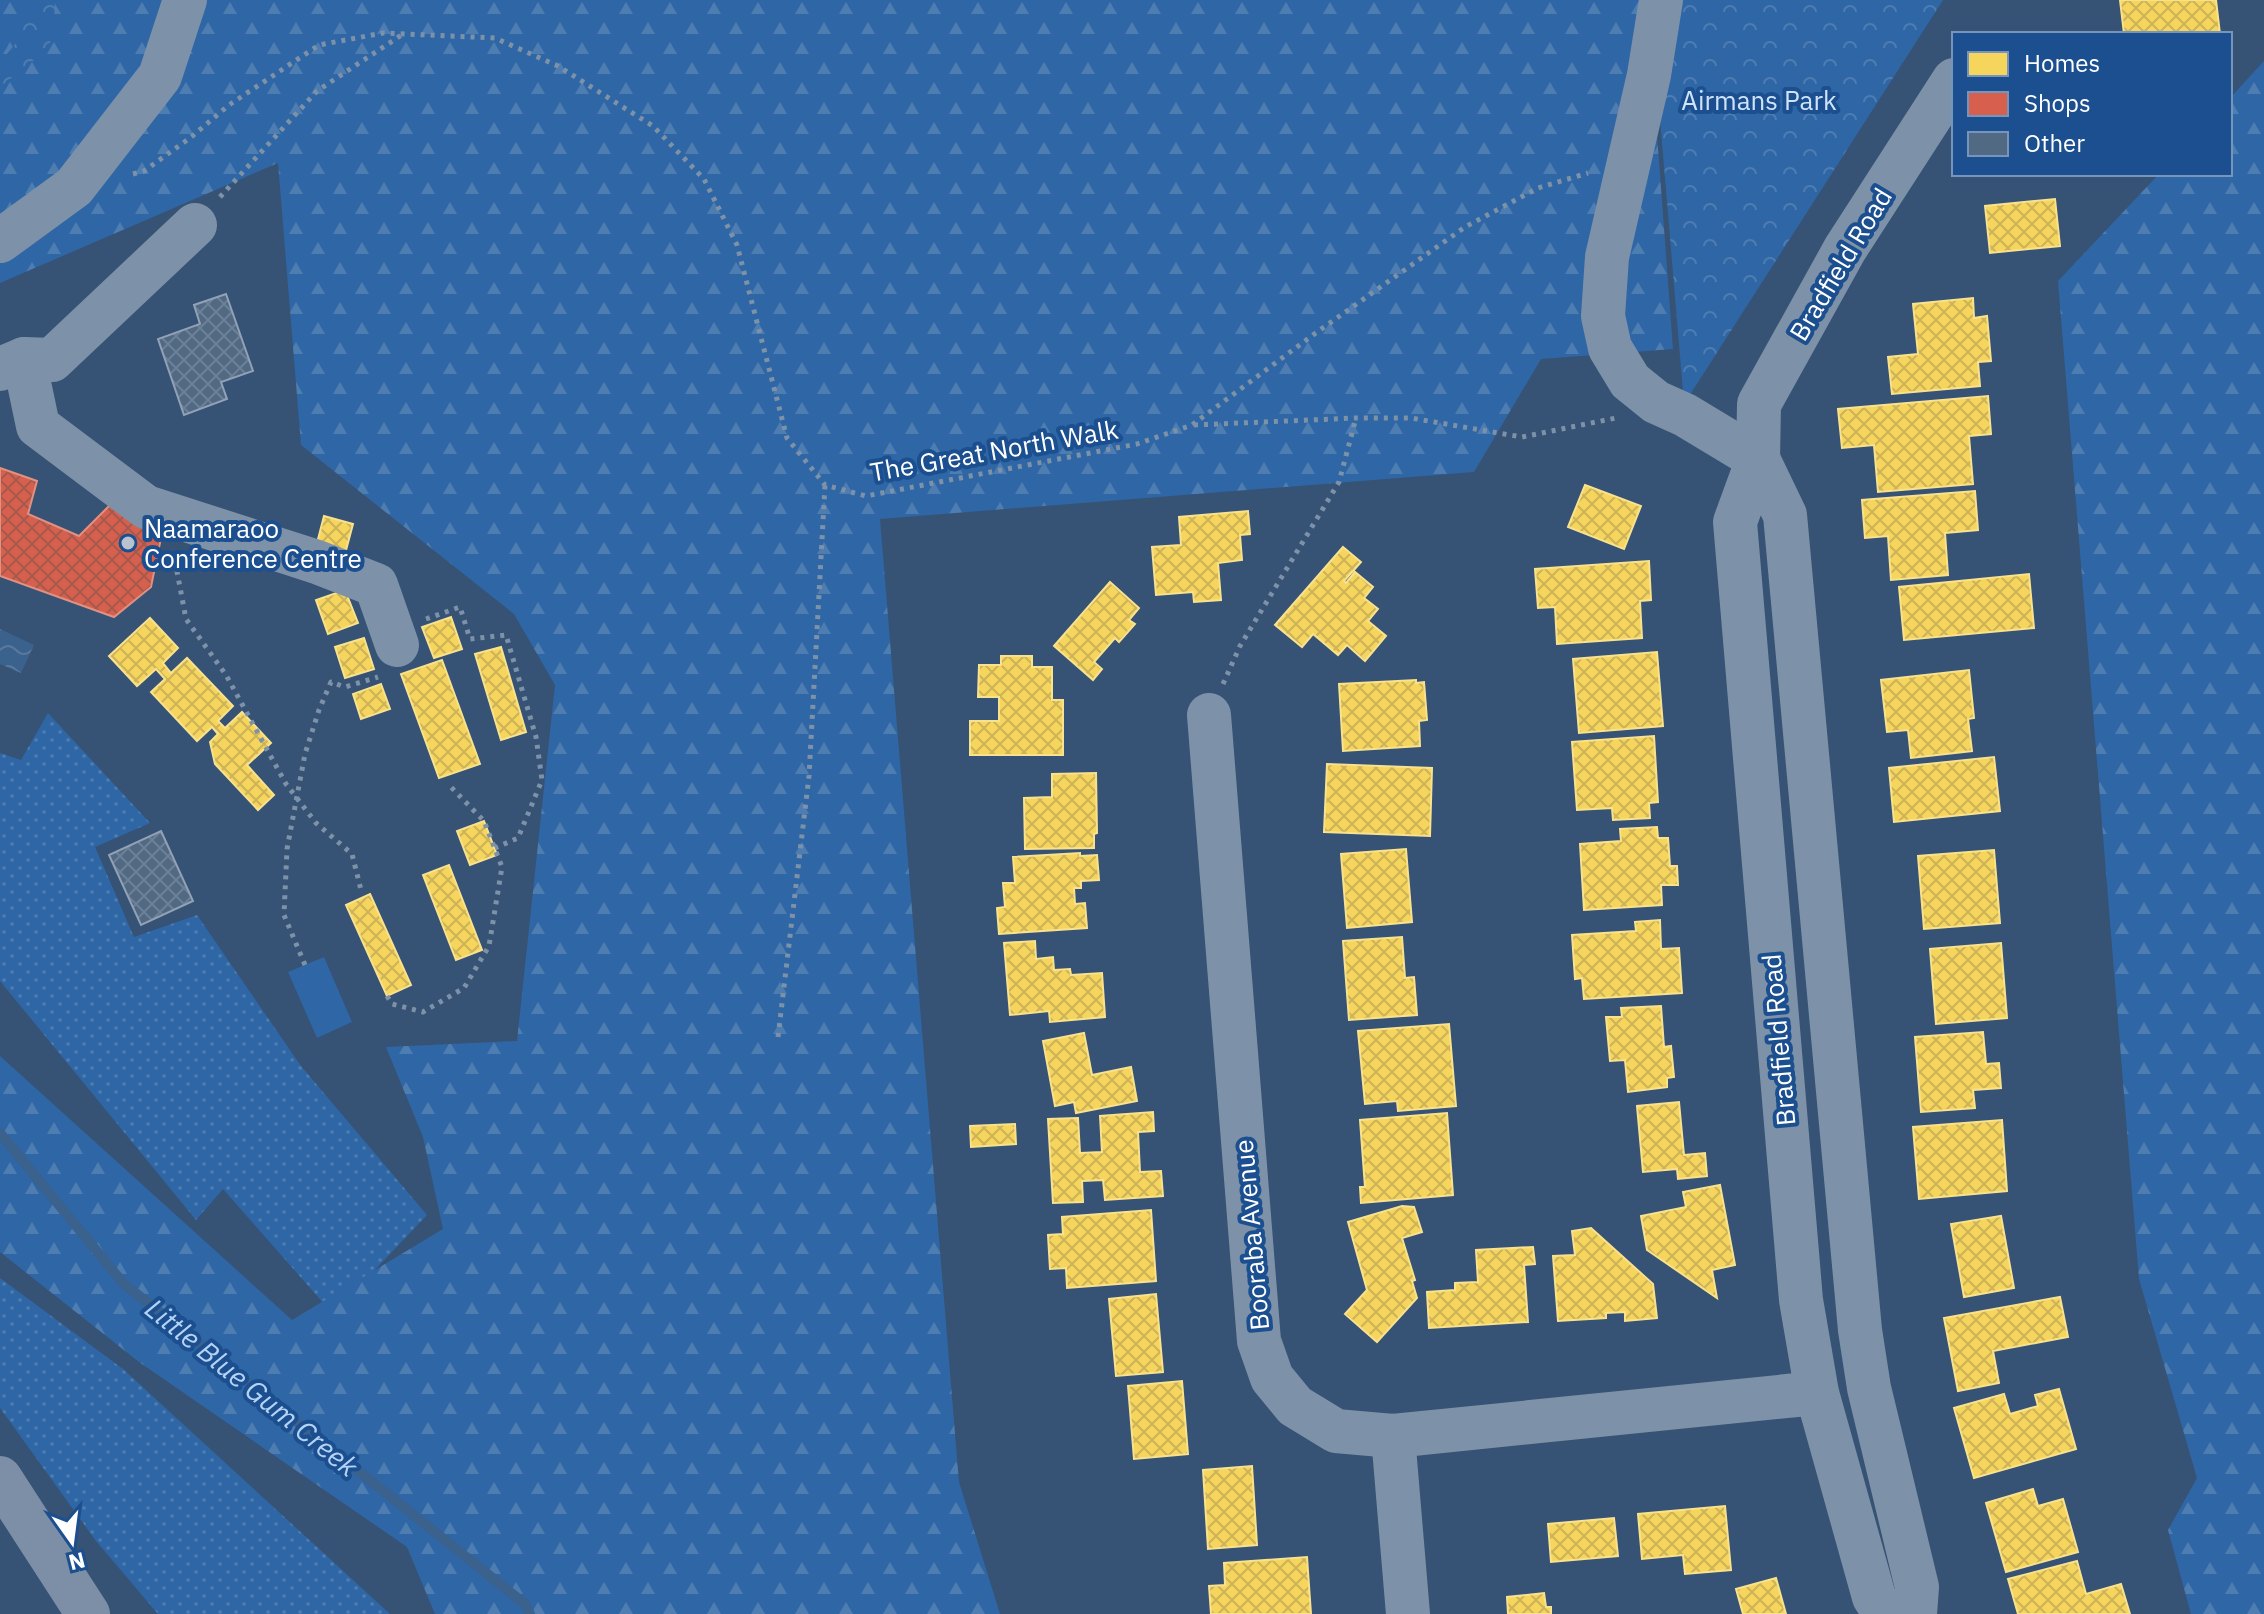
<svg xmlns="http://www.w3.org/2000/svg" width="2264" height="1614" font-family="'IBM Plex Sans',sans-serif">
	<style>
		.grass { fill: url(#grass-dots) }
		.forest { fill: url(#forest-firs) }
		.park { fill: url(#park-crowns) }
		.pitch { fill: #2f66a5 }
		.water { fill: url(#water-waves) }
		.homes { fill: url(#homes-cross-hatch); stroke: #f9e28d; stroke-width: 2 }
		.shops { fill: url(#shops-cross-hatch); stroke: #e29082; stroke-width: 2 }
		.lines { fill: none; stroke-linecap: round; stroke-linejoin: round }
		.stream { stroke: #3b618d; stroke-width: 10 }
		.building { fill: url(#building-cross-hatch); stroke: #92a2b6; stroke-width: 2 }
		.path { stroke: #7d92a8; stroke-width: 5; stroke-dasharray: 4 6; stroke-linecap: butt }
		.minor { stroke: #7d92a8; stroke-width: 44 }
		.major { stroke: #7d8ea7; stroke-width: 44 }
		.poi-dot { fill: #b9c2ce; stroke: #1b4f8f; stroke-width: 3 }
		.labels { text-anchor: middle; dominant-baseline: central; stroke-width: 8; stroke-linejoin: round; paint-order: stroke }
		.park-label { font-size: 26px; fill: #cfe3fa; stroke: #1b4f8f }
		.street-label { font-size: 26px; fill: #fff; stroke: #1b4f8f }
		.poi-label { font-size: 26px; fill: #fff; stroke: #1b4f8f; text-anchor: start }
		.water-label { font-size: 28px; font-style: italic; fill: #b5d3f5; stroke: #1b4f8f }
	</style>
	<defs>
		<pattern id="grass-dots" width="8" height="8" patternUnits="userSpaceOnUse" patternTransform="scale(2)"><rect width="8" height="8" fill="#2f66a5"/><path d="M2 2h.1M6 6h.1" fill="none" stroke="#4e7db2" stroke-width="1.8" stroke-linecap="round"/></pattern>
		<pattern id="forest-firs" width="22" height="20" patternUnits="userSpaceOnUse" patternTransform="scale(2)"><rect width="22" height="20" fill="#2f66a5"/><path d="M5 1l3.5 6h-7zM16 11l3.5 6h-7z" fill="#4e7db2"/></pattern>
		<pattern id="park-crowns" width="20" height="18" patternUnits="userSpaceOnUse" patternTransform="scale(2)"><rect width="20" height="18" fill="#2f66a5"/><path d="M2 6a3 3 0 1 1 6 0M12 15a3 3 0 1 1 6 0" fill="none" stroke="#4e7db2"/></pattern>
		<pattern id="water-waves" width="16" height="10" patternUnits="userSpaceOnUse" patternTransform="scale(2)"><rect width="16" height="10" fill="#3b618d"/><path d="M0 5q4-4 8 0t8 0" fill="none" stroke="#58799e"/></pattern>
		<pattern id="homes-cross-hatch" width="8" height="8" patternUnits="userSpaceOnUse" patternTransform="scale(2)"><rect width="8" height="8" fill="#f6d55c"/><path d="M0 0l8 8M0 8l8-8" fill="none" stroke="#ccb358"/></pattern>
		<pattern id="shops-cross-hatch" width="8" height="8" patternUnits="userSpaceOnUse" patternTransform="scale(2)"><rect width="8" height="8" fill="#d6604d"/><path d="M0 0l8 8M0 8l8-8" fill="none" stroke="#a6594d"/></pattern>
		<pattern id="building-cross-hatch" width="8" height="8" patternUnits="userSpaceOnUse" patternTransform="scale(2)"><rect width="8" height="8" fill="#526984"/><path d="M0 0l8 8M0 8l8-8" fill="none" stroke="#6c8096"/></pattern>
	</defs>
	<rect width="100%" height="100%" fill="#365274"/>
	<g class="grass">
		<path d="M 48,713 L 150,823 L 95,847 L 134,937 L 197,915 L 301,1066 L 427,1215 L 333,1314 L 223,1189 L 196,1220 L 0,981 L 0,753 L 21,760 Z"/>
		<path d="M 0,1278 L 123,1369 L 390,1614 L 158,1614 L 96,1541 L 0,1408 Z"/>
	</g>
	<g class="forest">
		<path d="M 0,0 L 1647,0 L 1673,349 L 1541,359 L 1474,472 L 880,519 L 959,1482 L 1000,1614 L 435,1614 L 407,1547 L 139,1362 L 0,1252 L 0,1056 L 292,1320 L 443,1229 L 423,1137 L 386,1047 L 517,1041 L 555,685 L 514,614 L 301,445 L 278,163 L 0,283 Z"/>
		<path d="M 2264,61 L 2264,1614 L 2191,1614 L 2168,1530 L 2197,1478 L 2139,1279 L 2058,281 L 2159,174 L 2230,174 L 2230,98 Z"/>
	</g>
	<g class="park">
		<path d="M 23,0 L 55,0 L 54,23 L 49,48 L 0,87 L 0,62 L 17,42 L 20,8 Z"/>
		<path d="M 1650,0 L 1943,0 L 1684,404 L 1680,356 Z"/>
	</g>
	<path class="pitch" d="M 324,957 L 352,1022 L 317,1038 L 288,972 Z"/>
	<path class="water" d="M 0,629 L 34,645 L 21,673 L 0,664 Z"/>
	<g class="homes">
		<path d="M 2120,0 L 2216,0 L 2220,34 L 2124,34 Z"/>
		<path d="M 2055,199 L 2060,246 L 1990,253 L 1985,206 Z"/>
		<path d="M 1973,298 L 1974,318 L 1987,316 L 1991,361 L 1978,362 L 1980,386 L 1892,394 L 1888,357 L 1918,354 L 1913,304 Z"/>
		<path d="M 1988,396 L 1991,434 L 1969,436 L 1973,484 L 1878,492 L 1874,445 L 1842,448 L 1838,409 Z"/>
		<path d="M 1585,485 L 1641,506 L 1624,549 L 1568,527 Z"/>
		<path d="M 1975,491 L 1978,530 L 1945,533 L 1948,575 L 1891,580 L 1888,536 L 1865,538 L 1862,500 Z"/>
		<path d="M 1248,511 L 1250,534 L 1240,535 L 1242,560 L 1218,563 L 1221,600 L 1194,602 L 1193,592 L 1156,595 L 1152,547 L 1181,545 L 1179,517 Z"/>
		<path d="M 324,516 L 353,524 L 345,554 L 316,547 Z"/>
		<path d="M 1343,547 L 1361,562 L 1344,581 L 1346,583 L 1355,572 L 1373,587 L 1364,598 L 1378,609 L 1368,621 L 1386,636 L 1365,661 L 1347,645 L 1338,655 L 1313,634 L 1302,647 L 1275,625 Z"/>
		<path d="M 1649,561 L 1651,600 L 1640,601 L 1642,638 L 1557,644 L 1555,607 L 1538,608 L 1535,569 Z"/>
		<path d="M 2029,574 L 2034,628 L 1904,640 L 1899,587 Z"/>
		<path d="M 1110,582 L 1139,608 L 1129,620 L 1135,624 L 1119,642 L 1115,638 L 1094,662 L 1102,669 L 1093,680 L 1054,646 Z"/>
		<path d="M 345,590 L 358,623 L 328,634 L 316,600 Z"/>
		<path d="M 451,617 L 462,649 L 434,658 L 422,627 Z"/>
		<path d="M 150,618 L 178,648 L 163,663 L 171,673 L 187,658 L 233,706 L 218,721 L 225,728 L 242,712 L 271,743 L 247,765 L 274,795 L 258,810 L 215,764 L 210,742 L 218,734 L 212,727 L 197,741 L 151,692 L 165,679 L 156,669 L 137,686 L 109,656 Z"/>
		<path d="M 364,638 L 374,669 L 345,678 L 335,647 Z"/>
		<path d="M 501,647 L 526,732 L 501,740 L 475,654 Z"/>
		<path d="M 1657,652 L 1663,726 L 1579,733 L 1573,659 Z"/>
		<path d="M 1001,656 L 1032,656 L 1032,667 L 1052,667 L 1052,700 L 1063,700 L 1063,755 L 970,755 L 970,721 L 999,721 L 999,697 L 978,697 L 979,665 L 1001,665 Z"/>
		<path d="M 442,660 L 480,764 L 439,778 L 401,674 Z"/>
		<path d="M 1969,670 L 1974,718 L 1968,719 L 1972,751 L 1911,758 L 1908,730 L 1887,732 L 1881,680 Z"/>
		<path d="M 1416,680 L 1416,683 L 1424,682 L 1427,720 L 1419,721 L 1420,746 L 1343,751 L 1339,684 Z"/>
		<path d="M 381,684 L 390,709 L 361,719 L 353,694 Z"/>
		<path d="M 1654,736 L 1658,802 L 1649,803 L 1650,818 L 1613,820 L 1612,808 L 1577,810 L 1572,742 Z"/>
		<path d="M 1994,757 L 2000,811 L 1894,822 L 1889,768 Z"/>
		<path d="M 1327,764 L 1432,768 L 1430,836 L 1324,832 Z"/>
		<path d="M 1096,773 L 1097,833 L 1094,834 L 1094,848 L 1025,849 L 1024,798 L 1052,797 L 1052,774 Z"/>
		<path d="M 484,821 L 497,855 L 470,865 L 457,831 Z"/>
		<path d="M 1657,827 L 1658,838 L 1668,838 L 1670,866 L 1677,866 L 1678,885 L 1661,885 L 1662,905 L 1584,910 L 1580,844 L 1621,841 L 1620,829 Z"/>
		<path d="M 1406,849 L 1412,922 L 1347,928 L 1341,854 Z"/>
		<path d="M 1994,850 L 2000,923 L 1924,929 L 1918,856 Z"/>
		<path d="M 1080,853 L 1080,856 L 1097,855 L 1099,880 L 1081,881 L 1081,888 L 1074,888 L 1075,904 L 1085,903 L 1087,928 L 999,934 L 997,908 L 1005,907 L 1003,883 L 1015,883 L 1013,857 Z"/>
		<path d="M 449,865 L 482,950 L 456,960 L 423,875 Z"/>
		<path d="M 370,894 L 411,985 L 387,996 L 346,905 Z"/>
		<path d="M 1660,920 L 1661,949 L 1679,948 L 1682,993 L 1584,999 L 1582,978 L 1575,979 L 1572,935 L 1636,931 L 1635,922 Z"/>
		<path d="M 1402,937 L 1405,978 L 1414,977 L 1417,1015 L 1349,1020 L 1343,941 Z"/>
		<path d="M 1035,941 L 1036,959 L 1053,957 L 1054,970 L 1070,969 L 1071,975 L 1102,973 L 1105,1017 L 1050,1022 L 1049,1011 L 1010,1015 L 1004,943 Z"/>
		<path d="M 2001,943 L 2007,1018 L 1936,1024 L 1930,949 Z"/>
		<path d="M 1661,1006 L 1664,1047 L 1671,1046 L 1674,1077 L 1667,1078 L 1667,1087 L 1628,1092 L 1625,1060 L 1610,1061 L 1606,1017 L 1622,1017 L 1621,1008 Z"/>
		<path d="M 1449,1024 L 1456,1106 L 1398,1111 L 1397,1101 L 1365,1104 L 1358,1031 Z"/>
		<path d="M 1983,1032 L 1986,1064 L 1999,1063 L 2001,1088 L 1973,1090 L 1975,1108 L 1921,1112 L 1915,1037 Z"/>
		<path d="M 1084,1033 L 1092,1075 L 1131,1067 L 1137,1101 L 1076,1113 L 1074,1102 L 1055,1106 L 1043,1041 Z"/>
		<path d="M 1679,1102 L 1684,1155 L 1705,1153 L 1707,1176 L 1678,1179 L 1677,1169 L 1643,1172 L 1637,1106 Z"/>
		<path d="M 1153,1112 L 1154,1131 L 1138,1132 L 1140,1172 L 1161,1171 L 1163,1196 L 1105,1200 L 1103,1180 L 1082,1181 L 1083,1202 L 1053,1203 L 1048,1119 L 1078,1118 L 1080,1153 L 1102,1152 L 1100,1116 Z"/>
		<path d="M 1447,1113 L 1453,1195 L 1361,1203 L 1360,1187 L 1365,1187 L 1360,1120 Z"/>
		<path d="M 2002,1120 L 2007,1191 L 1919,1199 L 1913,1127 Z"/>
		<path d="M 1015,1124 L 1016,1144 L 971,1147 L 970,1126 Z"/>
		<path d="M 1720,1185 L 1735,1265 L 1712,1270 L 1717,1298 L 1647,1250 L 1641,1216 L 1686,1207 L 1683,1192 Z"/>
		<path d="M 1402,1206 L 1414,1207 L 1422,1232 L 1402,1238 L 1415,1280 L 1412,1281 L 1417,1298 L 1377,1342 L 1345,1314 L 1367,1290 L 1348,1222 Z"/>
		<path d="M 1151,1210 L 1156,1281 L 1067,1288 L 1066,1268 L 1050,1269 L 1048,1235 L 1063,1234 L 1062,1217 Z"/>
		<path d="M 2001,1216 L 2014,1288 L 1964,1297 L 1951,1224 Z"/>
		<path d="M 1591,1228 L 1653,1284 L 1657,1318 L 1625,1321 L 1625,1312 L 1606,1313 L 1606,1318 L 1558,1321 L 1553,1256 L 1575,1255 L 1572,1231 Z"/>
		<path d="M 1533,1247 L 1535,1264 L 1524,1265 L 1528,1322 L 1429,1328 L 1427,1292 L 1455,1290 L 1455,1283 L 1478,1282 L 1476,1250 Z"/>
		<path d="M 1156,1294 L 1163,1372 L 1116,1376 L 1109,1299 Z"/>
		<path d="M 2060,1297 L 2068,1337 L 1993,1351 L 1999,1383 L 1958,1391 L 1944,1318 Z"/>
		<path d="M 1182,1381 L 1188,1454 L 1134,1459 L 1128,1386 Z"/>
		<path d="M 2059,1389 L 2076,1449 L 1974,1478 L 1954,1408 L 2004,1394 L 2010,1414 L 2038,1406 L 2035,1395 Z"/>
		<path d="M 1252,1466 L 1257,1545 L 1208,1549 L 1203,1470 Z"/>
		<path d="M 2033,1489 L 2038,1506 L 2063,1499 L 2078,1552 L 2006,1572 L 1986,1503 Z"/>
		<path d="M 1725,1506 L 1731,1570 L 1685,1574 L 1683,1555 L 1642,1559 L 1638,1514 Z"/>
		<path d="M 1614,1518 L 1618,1556 L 1551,1562 L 1548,1524 Z"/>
		<path d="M 1307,1557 L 1311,1614 L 1211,1614 L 1209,1586 L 1225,1585 L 1224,1563 Z"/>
		<path d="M 2077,1561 L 2086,1594 L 2121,1584 L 2130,1614 L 2018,1614 L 2008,1579 Z"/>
		<path d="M 1776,1578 L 1786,1614 L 1743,1614 L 1736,1589 Z"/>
		<path d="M 1544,1593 L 1546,1607 L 1551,1607 L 1551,1614 L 1508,1614 L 1507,1597 Z"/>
	</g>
	<path class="shops" d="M 0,468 L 37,481 L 28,514 L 79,536 L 110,505 L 161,538 L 151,587 L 114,617 L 0,576 Z"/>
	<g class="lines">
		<path class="stream" d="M 0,1133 L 123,1283 L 525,1604 L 530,1614"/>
	</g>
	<g class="building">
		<path d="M 226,294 L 253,371 L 221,382 L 227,399 L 184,415 L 158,339 L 200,324 L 194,305 Z"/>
		<path d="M 161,831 L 193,901 L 141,925 L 109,855 Z"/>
	</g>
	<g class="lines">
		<g class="path">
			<path d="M 133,174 L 144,171 L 190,138 L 229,105 L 319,45 L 383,33 L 495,38 L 558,66 L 653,126 L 704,179 L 737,245 L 787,438 L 825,485 L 866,496 L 1137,444 L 1192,425 L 1313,335 L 1465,227 L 1538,188 L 1588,173"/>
			<path d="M 220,197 L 317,91 L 403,34"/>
			<path d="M 1194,425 L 1356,418 L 1411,418 L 1522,437 L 1616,418"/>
			<path d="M 175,561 L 186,619 L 226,675 L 286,784 L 316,823 L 352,854 L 361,890"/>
			<path d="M 426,619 L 460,607 L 470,639 L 506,635 L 536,737 L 542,780 L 518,838 L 495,848"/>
			<path d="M 1223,684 L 1240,646 L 1339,482 L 1356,418"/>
			<path d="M 305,965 L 284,915 L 287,849 L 305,754 L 319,710 L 331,682 L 345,687 L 378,677"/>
			<path d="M 387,996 L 392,1004 L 423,1012 L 464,988 L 489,946 L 502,867 L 484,821 L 449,785"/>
			<path d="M 778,1037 L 809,776 L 825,485"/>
		</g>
		<g class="minor">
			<path d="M 1661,0 L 1649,75 L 1607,257 L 1603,316 L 1610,348 L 1630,381 L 1656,402 L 1685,415 L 1758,459"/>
			<path d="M 0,241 L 74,187 L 160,76 L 185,0"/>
			<path d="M 24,359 L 38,426 L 146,507 L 317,562 L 376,585 L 397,645"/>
			<path d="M 0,369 L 24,359 L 52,360 L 195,225"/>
			<path d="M 1758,459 L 1785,515 L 1860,1330 L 1869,1388 L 1917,1587 L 1915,1614"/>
			<path d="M 1209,715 L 1259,1341 L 1272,1378 L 1295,1406 L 1336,1431 L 1393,1436 L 1817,1393"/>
			<path d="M 1393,1436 L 1408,1614"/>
			<path d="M 1885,1614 L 1874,1597 L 1817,1393 L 1801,1300 L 1735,522 L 1758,459 L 1759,404 L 1845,249 L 1954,80"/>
		</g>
		<path class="major" d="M 0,1478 L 88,1614"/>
	</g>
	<circle class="poi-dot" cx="128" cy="543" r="8"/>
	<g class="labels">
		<g class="park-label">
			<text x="1759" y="100">Airmans Park</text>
		</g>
		<g class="street-label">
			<text transform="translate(1840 264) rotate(-59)">Bradfield Road</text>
			<text transform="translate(994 450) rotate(-10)">The Great North Walk</text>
			<text transform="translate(1778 1040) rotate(-95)">Bradfield Road</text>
			<text transform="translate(1251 1235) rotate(-95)">Booraba Avenue</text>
		</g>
		<g class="poi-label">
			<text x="144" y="528">Naamaraoo<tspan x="144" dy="30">Conference Centre</tspan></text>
		</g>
		<g class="water-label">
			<text transform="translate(252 1387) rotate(39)">Little Blue Gum Creek</text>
		</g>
	</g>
	<rect x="1952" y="32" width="280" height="144" fill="#1b4f8f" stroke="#7695bc" stroke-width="2"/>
	<rect x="1968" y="52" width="40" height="24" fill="#f6d55c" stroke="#7695bc" stroke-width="2"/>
	<text x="2024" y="72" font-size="24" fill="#ffffff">Homes</text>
	<rect x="1968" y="92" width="40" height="24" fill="#d6604d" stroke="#7695bc" stroke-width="2"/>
	<text x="2024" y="112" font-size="24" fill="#ffffff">Shops</text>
	<rect x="1968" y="132" width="40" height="24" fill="#526984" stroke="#7695bc" stroke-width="2"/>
	<text x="2024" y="152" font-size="24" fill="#ffffff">Other</text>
	<g transform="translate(72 1542) rotate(166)" stroke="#1b4f8f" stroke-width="6" paint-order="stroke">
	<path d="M0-6L14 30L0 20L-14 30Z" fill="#ffffff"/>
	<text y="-12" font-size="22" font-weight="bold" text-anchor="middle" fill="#ffffff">N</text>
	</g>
</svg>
